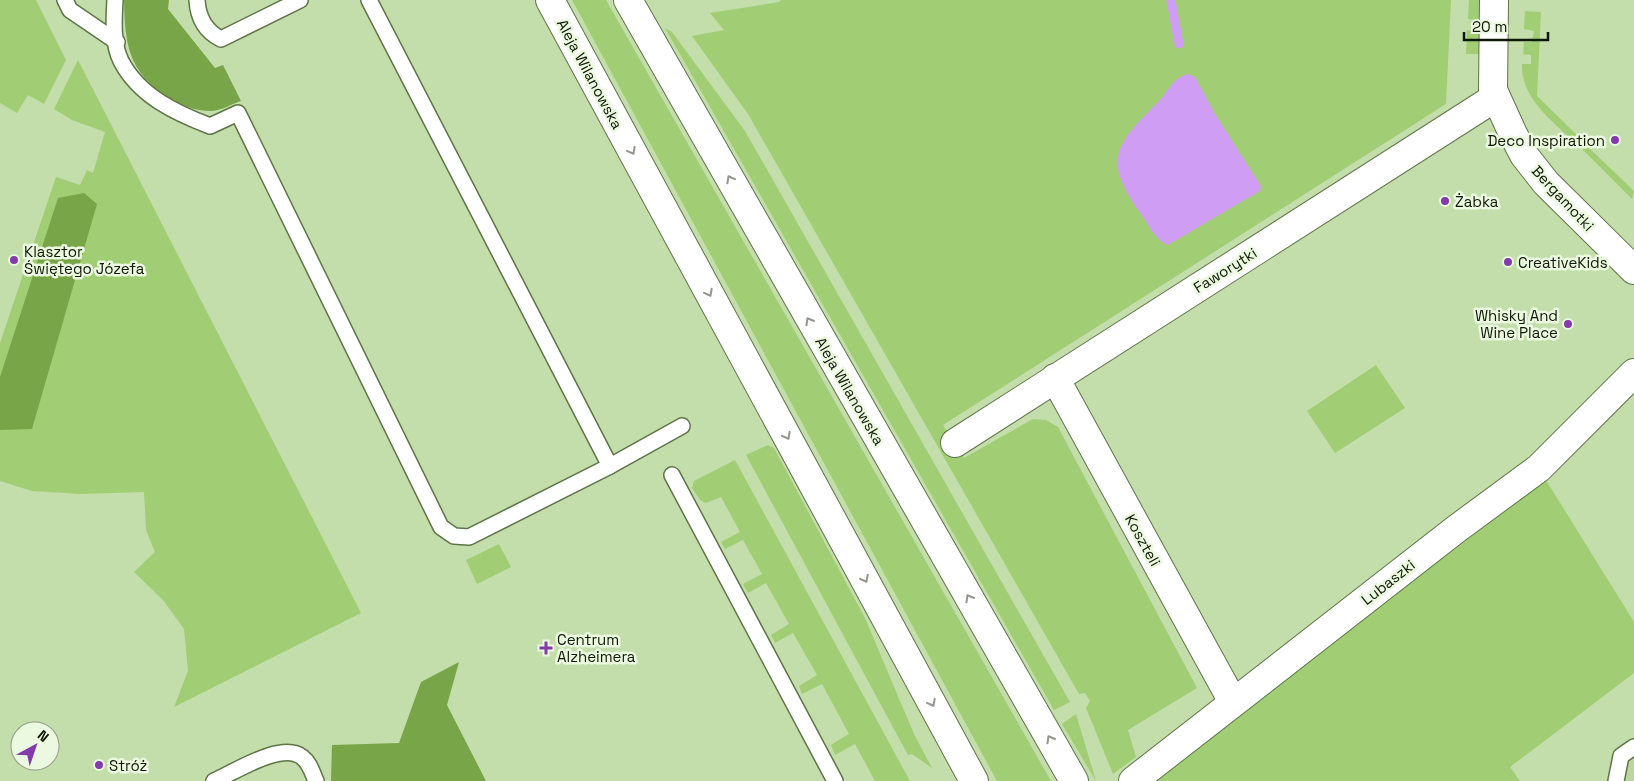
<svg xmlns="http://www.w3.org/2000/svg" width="1634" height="781" font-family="'Space Grotesk',sans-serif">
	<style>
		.built { fill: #b8d69d }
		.green { fill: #a1ce74 }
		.forest { fill: #79a549 }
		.water { fill: #d09df4 }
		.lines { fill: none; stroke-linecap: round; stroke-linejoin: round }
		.stream { stroke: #d09df4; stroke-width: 9 }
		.service-casing { stroke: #5e7548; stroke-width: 18 }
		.minor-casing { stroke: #5e7548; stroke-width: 30 }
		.secondary-casing { stroke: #5e7548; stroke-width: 30 }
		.service { stroke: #fff; stroke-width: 15 }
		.minor { stroke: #fff; stroke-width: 28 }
		.secondary { stroke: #fff; stroke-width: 28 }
		.oneway { stroke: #93978f }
		.poi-dot { fill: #823aac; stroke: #ebf9e0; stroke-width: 2 }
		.labels { text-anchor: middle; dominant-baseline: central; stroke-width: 5; stroke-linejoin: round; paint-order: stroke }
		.street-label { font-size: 15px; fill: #0f1806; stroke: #ebf9e0 }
		.poi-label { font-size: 15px; fill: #0f1806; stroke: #ebf9e0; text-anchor: start }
	</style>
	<rect width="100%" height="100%" fill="#c3ddab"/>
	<path class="built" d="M 1634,759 L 1634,781 L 1606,781 Z"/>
	<g class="green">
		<path d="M 0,0 L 36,0 L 66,60 L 44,104 L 28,95 L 17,113 L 0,103 Z"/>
		<path d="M 572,0 L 606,0 L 1051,781 L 997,781 Z"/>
		<path d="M 781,0 L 1451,0 L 1446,104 L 943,425 L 964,458 L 1033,419 L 1046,420 L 1058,427 L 1197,688 L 1128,730 L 1136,757 L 1113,774 L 1086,708 L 1090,701 L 1085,693 L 1079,694 L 748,114 L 692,36 L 724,30 L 710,13 L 779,2 Z"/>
		<path d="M 1469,0 L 1480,0 L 1479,54 L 1466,54 L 1467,30 L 1474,31 L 1475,20 L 1468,19 Z"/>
		<path d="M 1525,11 L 1541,12 L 1537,96 L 1580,138 L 1575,143 C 1552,120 1521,99 1522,64 L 1531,64 L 1531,55 L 1523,54 L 1524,42 L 1532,42 L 1534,31 L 1524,29 Z"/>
		<path d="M 665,28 L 672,32 L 745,131 L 1070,702 L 1054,710 Z"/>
		<path d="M 78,60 L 361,613 L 174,707 L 188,671 L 184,629 L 163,600 L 134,572 L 155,552 L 146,530 L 144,492 L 81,494 L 32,491 L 0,481 L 0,343 L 56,177 L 80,185 L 87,170 L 93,173 L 105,132 L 72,120 L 54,109 Z"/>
		<path d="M 1585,144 L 1634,191 L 1632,199 L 1581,148 Z"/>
		<path d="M 1376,365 L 1405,408 L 1335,453 L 1307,411 Z"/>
		<path d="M 768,445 L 774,448 L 865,618 L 914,734 L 932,768 L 912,754 L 908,755 L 746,455 Z"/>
		<path d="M 735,460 L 910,781 L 875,781 L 855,744 L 835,755 L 831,745 L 849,734 L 822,684 L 802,694 L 799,686 L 817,675 L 793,633 L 775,643 L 771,635 L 789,624 L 766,583 L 748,593 L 743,584 L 762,574 L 743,540 L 725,549 L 721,542 L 740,532 L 721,497 L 706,503 L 700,500 L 692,488 L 694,481 Z"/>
		<path d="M 1546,480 L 1634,622 L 1634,673 L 1510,767 L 1520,781 L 1148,781 Z"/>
		<path d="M 499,544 L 511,567 L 477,584 L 466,560 Z"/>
		<path d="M 1076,714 L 1096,781 L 1062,724 Z"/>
	</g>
	<g class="forest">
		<path d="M 124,0 L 169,0 L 168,9 L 215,68 L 223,65 L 241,101 C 232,104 220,111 211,111 C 195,111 180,105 168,97 C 128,72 125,44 124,0 Z"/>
		<path d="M 84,193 L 97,204 L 32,429 L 0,430 L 0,377 L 58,198 Z"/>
		<path d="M 459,662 L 447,705 L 486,781 L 331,781 L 332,745 L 399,743 L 421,682 Z"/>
	</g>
	<path class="water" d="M 1188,74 L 1195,77 L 1215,114 L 1261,186 L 1260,191 L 1168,245 C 1156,241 1149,225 1141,214 C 1100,157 1118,143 1160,100 C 1169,90 1173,78 1188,74 Z"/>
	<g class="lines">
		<path class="stream" d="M 1171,0 L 1179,44"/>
		<defs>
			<g id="service">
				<path d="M 65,0 L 70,10 L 117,42"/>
				<path d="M 115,0 C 114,19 112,43 121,61 C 139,96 176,113 210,126 L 238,113 L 441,527 L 454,536 L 469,537 L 610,466 L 369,0"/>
				<path d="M 197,0 C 198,18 205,31 221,39 L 300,0"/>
				<path d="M 610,466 L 682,426"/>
				<path d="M 672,475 L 835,781"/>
				<path d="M 214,781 C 235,772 282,741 302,757 C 310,763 312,772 316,781"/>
				<path d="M 1616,781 L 1621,756 L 1634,747"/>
			</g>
			<g id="minor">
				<path d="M 1494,0 L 1493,90 L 1513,134 L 1524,155 L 1546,183 L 1634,270"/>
				<path d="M 1055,378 L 1233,702"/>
				<path d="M 955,443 L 1496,97"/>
				<path d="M 1133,781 L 1455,530 L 1539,468 L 1634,373"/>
			</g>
			<g id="secondary">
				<path d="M 550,0 L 974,781"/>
				<path d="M 628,0 L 1074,781"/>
			</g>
		</defs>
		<use href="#service" class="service-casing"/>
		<use href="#minor" class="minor-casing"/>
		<use href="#secondary" class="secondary-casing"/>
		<use href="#service" class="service"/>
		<use href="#minor" class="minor"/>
		<use href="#secondary" class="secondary"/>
	</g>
	<defs><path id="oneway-chevron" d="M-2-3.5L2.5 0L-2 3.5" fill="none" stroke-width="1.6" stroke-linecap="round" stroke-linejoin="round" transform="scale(1.25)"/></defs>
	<g class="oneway">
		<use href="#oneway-chevron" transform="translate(632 151) rotate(62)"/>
		<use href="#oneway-chevron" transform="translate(730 179) rotate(-119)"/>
		<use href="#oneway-chevron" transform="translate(709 293) rotate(62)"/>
		<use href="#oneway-chevron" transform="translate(809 321) rotate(-120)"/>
		<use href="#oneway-chevron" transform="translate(787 436) rotate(62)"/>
		<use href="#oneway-chevron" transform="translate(865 579) rotate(62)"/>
		<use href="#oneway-chevron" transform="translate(969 598) rotate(-120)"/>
		<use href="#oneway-chevron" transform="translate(932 703) rotate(62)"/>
		<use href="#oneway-chevron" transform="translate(1050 739) rotate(-120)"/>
	</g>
	<g class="poi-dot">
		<circle cx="1615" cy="140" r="5"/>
		<circle cx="1445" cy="201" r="5"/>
		<circle cx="14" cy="260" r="5"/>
		<circle cx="1508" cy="262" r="5"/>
		<circle cx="1568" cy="324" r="5"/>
		<path d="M543.5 640.5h5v5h5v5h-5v5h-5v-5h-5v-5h5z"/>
		<circle cx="99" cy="765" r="5"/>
	</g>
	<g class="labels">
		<g class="street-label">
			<text transform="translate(590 74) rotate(62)">Aleja Wilanowska</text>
			<text transform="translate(1563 198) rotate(47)">Bergamotki</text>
			<text transform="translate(1225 270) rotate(-32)">Faworytki</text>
			<text transform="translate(850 391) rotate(60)">Aleja Wilanowska</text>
			<text transform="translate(1143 540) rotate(61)">Koszteli</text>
			<text transform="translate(1388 582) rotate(-38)">Lubaszki</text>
		</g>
		<g class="poi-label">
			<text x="1605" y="140" text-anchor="end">Deco Inspiration</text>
			<text x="1455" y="201">Żabka</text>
			<text x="24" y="251">Klasztor<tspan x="24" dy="17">Świętego Józefa</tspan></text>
			<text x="1518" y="262">CreativeKids</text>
			<text x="1558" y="315" text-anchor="end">Whisky And<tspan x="1558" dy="17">Wine Place</tspan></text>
			<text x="557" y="639">Centrum<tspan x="557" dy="17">Alzheimera</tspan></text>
			<text x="109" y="765">Stróż</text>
		</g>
	</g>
	<g transform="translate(35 746) rotate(40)"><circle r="24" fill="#ebf9e0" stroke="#939f89"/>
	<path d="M0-4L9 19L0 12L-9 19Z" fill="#823aac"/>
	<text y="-8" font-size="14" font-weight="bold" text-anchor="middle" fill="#0f1806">N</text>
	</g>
	<path d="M1464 32v8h84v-8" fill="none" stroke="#0f1806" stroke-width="2.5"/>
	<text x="1472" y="32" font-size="15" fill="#0f1806" stroke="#ebf9e0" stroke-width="4" paint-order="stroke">20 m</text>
</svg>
